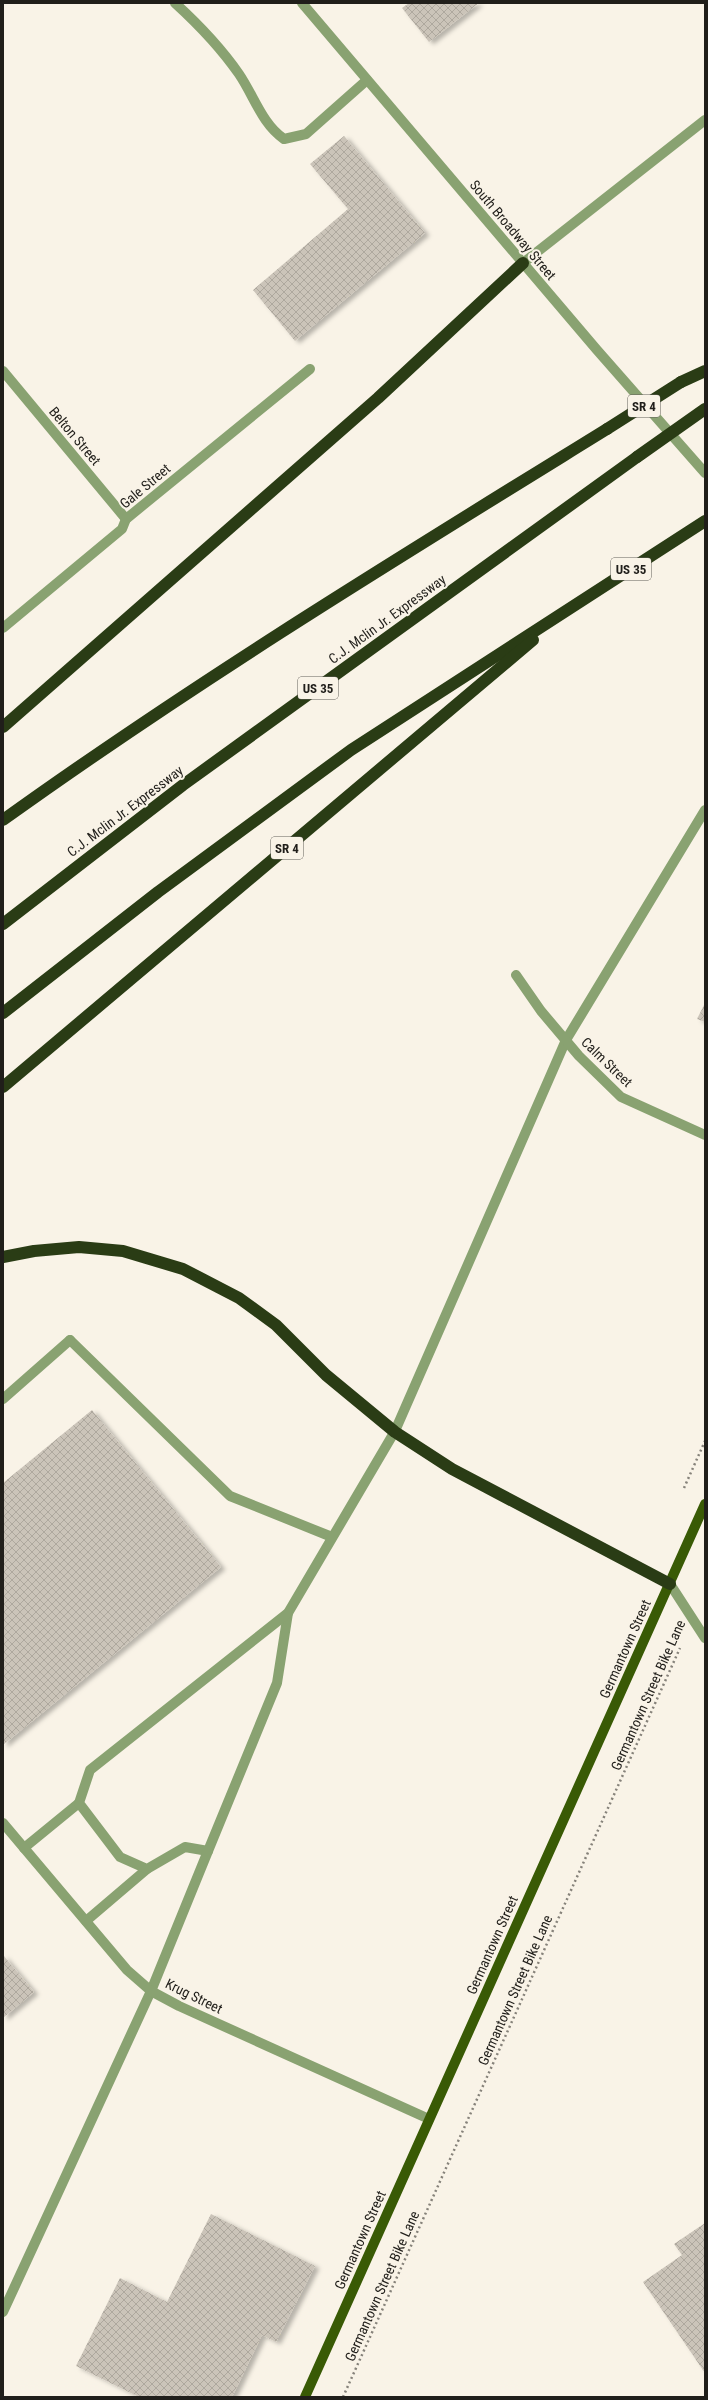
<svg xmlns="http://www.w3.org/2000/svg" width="708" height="2400" font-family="'Roboto Condensed',sans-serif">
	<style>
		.building { fill: url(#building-cross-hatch); filter: url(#shadow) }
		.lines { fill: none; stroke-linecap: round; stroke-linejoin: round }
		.path { stroke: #86827a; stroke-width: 2.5; stroke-dasharray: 2 3; stroke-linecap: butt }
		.service { stroke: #89a271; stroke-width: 10 }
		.minor { stroke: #89a271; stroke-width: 10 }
		.tertiary { stroke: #89a271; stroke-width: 10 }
		.primary { stroke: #395a05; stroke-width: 10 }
		.motorway { stroke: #2a3c15; stroke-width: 12 }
		.motorway-bridge { stroke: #2a3c15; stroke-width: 12 }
		.labels { text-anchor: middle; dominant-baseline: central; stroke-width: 4; stroke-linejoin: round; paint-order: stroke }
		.shield { fill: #f9f3e7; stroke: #615e58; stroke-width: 1 }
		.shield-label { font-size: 13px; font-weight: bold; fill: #201e1a }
		.street-label { font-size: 14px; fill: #201e1a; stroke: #f9f3e7 }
	</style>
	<defs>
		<pattern id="building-cross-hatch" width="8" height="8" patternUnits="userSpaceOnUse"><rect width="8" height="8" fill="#cbc4b9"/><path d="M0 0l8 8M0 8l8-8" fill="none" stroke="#aea89e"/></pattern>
		<filter id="shadow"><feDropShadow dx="4.5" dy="2.5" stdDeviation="2" flood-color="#0004"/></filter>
	</defs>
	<rect width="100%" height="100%" fill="#f9f3e7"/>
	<g class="building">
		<path d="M 409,3 L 479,3 L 429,42 L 402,8 Z"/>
		<path d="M 344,136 L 425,233 L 295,341 L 253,290 L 348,209 L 310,164 Z"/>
		<path d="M 705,1003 L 705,1022 L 697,1019 Z"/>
		<path d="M 92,1410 L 221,1567 L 3,1745 L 3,1483 Z"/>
		<path d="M 3,1955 L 34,1992 L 3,2018 Z"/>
		<path d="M 211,2214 L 315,2266 L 276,2342 L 262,2335 L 232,2397 L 139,2397 L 76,2366 L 120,2278 L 167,2302 Z"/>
		<path d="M 705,2223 L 705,2373 L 643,2282 L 682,2255 L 674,2244 Z"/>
	</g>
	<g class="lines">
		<g class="path">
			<path d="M 684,1488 L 705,1441"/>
			<path d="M 343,2397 L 680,1648"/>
		</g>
		<g class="service">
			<path d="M 175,3 C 198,24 221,48 239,74 C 254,96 262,124 284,139 L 306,134 L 367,80"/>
			<path d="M 523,263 L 705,120"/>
			<path d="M 70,1340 L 230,1496 L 332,1537"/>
			<path d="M 24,1848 L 79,1803"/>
			<path d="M 208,1851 L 277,1683 L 288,1613"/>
			<path d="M 86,1921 L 147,1869"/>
			<path d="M 3,2312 L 151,1991 L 208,1851 L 185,1847 L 147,1869 L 120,1857 L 79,1803 L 90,1770 L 288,1613 L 395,1431 L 566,1040 L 705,810"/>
		</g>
		<g class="minor">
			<path d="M 3,371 L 126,519"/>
			<path d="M 3,628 L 122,529 L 126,519 L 310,369"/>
			<path d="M 516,975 L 541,1011 L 579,1056 L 621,1097 L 705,1135"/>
			<path d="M 3,1399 L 70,1340"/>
			<path d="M 670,1584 L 705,1638"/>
			<path d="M 3,1823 L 127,1970 L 151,1991 L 179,2006 L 429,2119"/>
		</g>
		<path class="tertiary" d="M 302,3 L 597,350 L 705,473"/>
		<path class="primary" d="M 305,2397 L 705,1504"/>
		<g class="motorway">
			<path d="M 681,382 L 705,371"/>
			<path d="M 3,727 L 378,398 L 523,263"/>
			<path d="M 3,820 C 198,680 403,555 607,429"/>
			<path d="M 3,924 L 183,785 L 637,457"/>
			<path d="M 3,1013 L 158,892 L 351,750 L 705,521"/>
			<path d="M 3,1087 L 533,640"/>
			<path d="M 3,1257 L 34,1251 L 79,1247 L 123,1251 L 183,1269 L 239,1298 L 276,1325 L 326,1375 L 395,1432 L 452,1469 L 670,1584"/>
		</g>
		<g class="motorway-bridge">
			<path d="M 607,429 L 681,382"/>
			<path d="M 637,457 L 705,409"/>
		</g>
	</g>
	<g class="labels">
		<g class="shield">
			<rect x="628" y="395" width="32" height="22" rx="3"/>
			<rect x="611" y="558" width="40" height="22" rx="3"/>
			<rect x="298" y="677" width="40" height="22" rx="3"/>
			<rect x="271" y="837" width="32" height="22" rx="3"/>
		</g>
		<g class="shield-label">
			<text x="644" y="406">SR 4</text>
			<text x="631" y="569">US 35</text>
			<text x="318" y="688">US 35</text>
			<text x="287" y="848">SR 4</text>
		</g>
		<g class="street-label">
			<text transform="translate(513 230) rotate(50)">South Broadway Street</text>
			<text transform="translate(75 436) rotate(50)">Belton Street</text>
			<text transform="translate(145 486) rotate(-40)">Gale Street</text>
			<text transform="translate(387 619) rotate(-36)">C.J. Mclin Jr. Expressway</text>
			<text transform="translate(125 811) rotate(-37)">C.J. Mclin Jr. Expressway</text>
			<text transform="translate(607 1062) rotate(44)">Calm Street</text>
			<text transform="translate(625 1649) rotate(-66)">Germantown Street</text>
			<text transform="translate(648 1695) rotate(-66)">Germantown Street Bike Lane</text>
			<text transform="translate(492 1945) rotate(-66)">Germantown Street</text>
			<text transform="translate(515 1990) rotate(-66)">Germantown Street Bike Lane</text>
			<text transform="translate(194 1996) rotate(26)">Krug Street</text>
			<text transform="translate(360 2240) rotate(-66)">Germantown Street</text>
			<text transform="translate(382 2286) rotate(-66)">Germantown Street Bike Lane</text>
		</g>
	</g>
	<rect width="708" height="2400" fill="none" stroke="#201e1a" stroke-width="8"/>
</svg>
